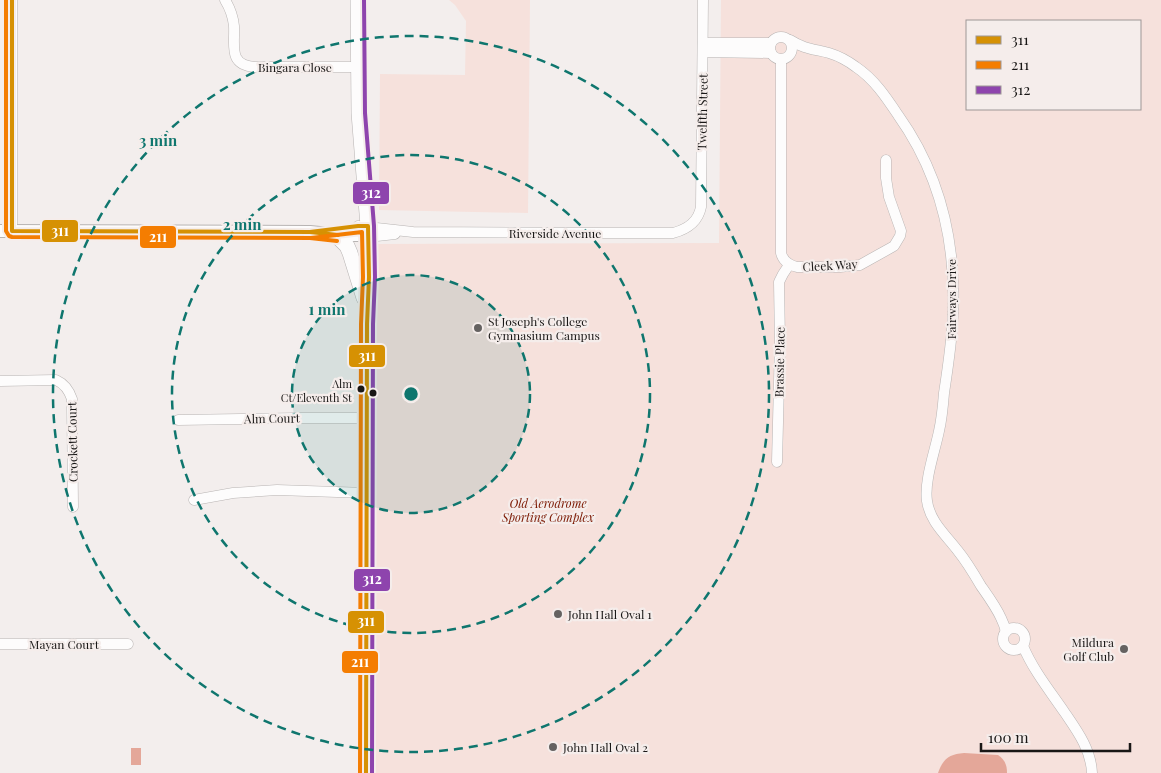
<svg xmlns="http://www.w3.org/2000/svg" width="1161" height="773" font-family="'Playfair Display',serif">
	<style>
		.green { fill: #f6e1dc; fill-rule: evenodd }
		.water { fill: #e4a799 }
		.lines { fill: none; stroke-linecap: round; stroke-linejoin: round }
		.minor-casing { stroke: #b8b4b3; stroke-width: 11 }
		.tertiary-casing { stroke: #b8b4b3; stroke-width: 14 }
		.secondary-casing { stroke: #b8b4b3; stroke-width: 16 }
		.minor { stroke: #fdfcfc; stroke-width: 10 }
		.tertiary { stroke: #fdfcfc; stroke-width: 12 }
		.secondary { stroke: #fdfcfc; stroke-width: 15 }
		.bus-1-casing { stroke: #f5edeb; stroke-width: 8 }
		.bus-2-casing { stroke: #f5edeb; stroke-width: 8 }
		.bus-3-casing { stroke: #f5edeb; stroke-width: 8 }
		.bus-1 { stroke: #d69103; stroke-width: 4 }
		.bus-2 { stroke: #f47d01; stroke-width: 4 }
		.bus-3 { stroke: #8e44ad; stroke-width: 4 }
		.ring { fill: none; stroke: #0f766e; stroke-width: 2.5; stroke-dasharray: 9 6 }
		.poi-dot { fill: #656261; stroke: #f5edeb; stroke-width: 2 }
		.bus-dot { fill: #191716; stroke: #f5edeb; stroke-width: 2 }
		.labels { text-anchor: middle; dominant-baseline: central; stroke-width: 4.5; stroke-linejoin: round; paint-order: stroke }
		.bus-label { font-size: 11px; fill: #191716; stroke: #f5edeb; text-anchor: end }
		.street-label { font-size: 12px; fill: #191716; stroke: #f5edeb }
		.poi-label { font-size: 12px; fill: #191716; stroke: #f5edeb; text-anchor: start }
		.park-label { font-size: 12px; font-style: italic; fill: #7b1701; stroke: #f5edeb }
		.centre { fill: #0f766e; stroke: #f5edeb; stroke-width: 2.5 }
		.ring-label { font-size: 15px; text-anchor: middle; font-weight: bold; fill: #0f766e; stroke: #f5edeb; stroke-width: 4.5; stroke-linejoin: round; paint-order: stroke }
		.line-badge { stroke: #f5edeb; stroke-width: 2 }
		.badge-label { font-size: 14px; text-anchor: middle; font-weight: bold; fill: #fff }
	</style>
	<rect width="100%" height="100%" fill="#f3eeed"/>
	<g class="green">
		<path d="M 449,0 L 530,0 L 528,213 L 379,210 L 380,74 L 465,75 L 466,21 L 455,5 Z"/>
		<path d="M 721,0 L 1161,0 L 1161,773 L 375,773 L 376,244 L 719,243 ZM 967,21 L 1140,21 L 1140,109 L 967,109 Z"/>
	</g>
	<g class="water">
		<rect x="131" y="748" width="10" height="17"/>
		<path d="M 964,753 L 998,755 C 1005,760 1007,765 1007,773 L 938,773 C 943,759 949,754 964,753 Z"/>
	</g>
	<g class="lines">
		<defs>
			<g id="minor">
				<path d="M 225,0 C 230,8 233,16 234,26 C 235,46 228,65 255,67 L 358,67"/>
				<circle cx="781" cy="48" r="11"/>
				<path d="M 790,40 C 804,49 814,49 829,53 C 839,56 848,61 856,67 C 874,79 886,97 898,115 C 940,174 956,243 953,314 C 952,341 948,367 944,393 C 943,406 942,418 939,431 C 935,451 924,481 927,501 C 930,522 946,535 958,551 C 967,562 974,574 981,586 C 988,596 996,607 1001,618 C 1003,622 1005,627 1006,632"/>
				<path d="M 703,43 L 771,43"/>
				<path d="M 703,52 L 771,53"/>
				<path d="M 781,60 L 781,253 C 783,261 789,265 797,267 L 840,267 L 860,265 L 894,246 L 900,236 L 901,231 L 889,197 L 886,178 L 886,160"/>
				<path d="M 358,226 L 413,232 L 602,233 L 673,233 C 688,229 698,222 701,207 L 703,0"/>
				<path d="M 12,231 L 12,0"/>
				<path d="M 362,235 L 377,236 L 395,234"/>
				<path d="M 0,381 L 56,380 C 65,384 69,390 72,399 L 73,507"/>
				<path d="M 178,420 L 298,418 L 367,418"/>
				<path d="M 777,462 L 780,343 L 779,282 L 783,274 L 789,265"/>
				<path d="M 194,500 L 233,493 L 277,490 L 367,493"/>
				<circle cx="1014" cy="639" r="11"/>
				<path d="M 0,644 L 128,644"/>
				<path d="M 1023,646 C 1033,670 1050,691 1065,713 C 1078,732 1091,750 1092,773"/>
			</g>
			<path id="tertiary" d="M 0,231 L 310,232 L 339,235 L 358,235"/>
			<g id="secondary">
				<path d="M 358,0 L 359,113 L 368,226 L 369,277 L 367,324 L 366,773"/>
				<path d="M 336,235 L 347,246 L 350,253 L 364,298"/>
			</g>
		</defs>
		<use href="#minor" class="minor-casing"/>
		<use href="#tertiary" class="tertiary-casing"/>
		<use href="#secondary" class="secondary-casing"/>
		<use href="#minor" class="minor"/>
		<use href="#tertiary" class="tertiary"/>
		<use href="#secondary" class="secondary"/>
		<defs>
			<g id="bus-1">
				<path d="M 12,0 L 12,231 L 310,232 L 338,235"/>
				<path d="M 310,232 L 358,226 L 368,226 L 369,277 L 367,324 L 366,773"/>
			</g>
			<g id="bus-2">
				<path d="M 6,0 L 6,231 L 9,236 L 12,237 L 310,238 L 337,241"/>
				<path d="M 311,238 L 362,232 L 363,277 L 361,324 L 360,773"/>
			</g>
			<path id="bus-3" d="M 364,0 L 365,113 L 374,226 L 375,277 L 373,324 L 372,773"/>
		</defs>
		<use href="#bus-1" class="bus-1-casing"/>
		<use href="#bus-2" class="bus-2-casing"/>
		<use href="#bus-3" class="bus-3-casing"/>
		<use href="#bus-1" class="bus-1"/>
		<use href="#bus-2" class="bus-2"/>
		<use href="#bus-3" class="bus-3"/>
	</g>
	<circle cx="411" cy="394" r="119" fill="#0f766e" fill-opacity=".12"/>
	<g class="ring">
		<circle cx="411" cy="394" r="119"/>
		<circle cx="411" cy="394" r="239"/>
		<circle cx="411" cy="394" r="358"/>
	</g>
	<g class="poi-dot">
		<circle cx="478" cy="328" r="5"/>
		<circle cx="558" cy="614" r="5"/>
		<circle cx="1124" cy="649" r="5"/>
		<circle cx="553" cy="747" r="5"/>
	</g>
	<g class="bus-dot">
		<circle cx="361" cy="389" r="4.5"/>
		<circle cx="373" cy="393" r="4.5"/>
	</g>
	<g class="labels">
		<g class="bus-label">
			<text x="352" y="383">Alm<tspan x="352" dy="14">Ct/Eleventh St</tspan></text>
		</g>
		<g class="street-label">
			<text x="295" y="67">Bingara Close</text>
			<text transform="translate(702 112) rotate(-89)">Twelfth Street</text>
			<text x="555" y="233">Riverside Avenue</text>
			<text transform="translate(830 265) rotate(-3)">Cleek Way</text>
			<text transform="translate(951 299) rotate(-90)">Fairways Drive</text>
			<text transform="translate(779 362) rotate(-89)">Brassie Place</text>
			<text transform="translate(272 418) rotate(-1)">Alm Court</text>
			<text transform="translate(72 442) rotate(-91)">Crockett Court</text>
			<text x="64" y="644">Mayan Court</text>
		</g>
		<g class="poi-label">
			<text x="488" y="321">St Joseph's College<tspan x="488" dy="14">Gymnasium Campus</tspan></text>
			<text x="568" y="614">John Hall Oval 1</text>
			<text x="1114" y="642" text-anchor="end">Mildura<tspan x="1114" dy="14">Golf Club</tspan></text>
			<text x="563" y="747">John Hall Oval 2</text>
		</g>
		<g class="park-label">
			<text x="548" y="503">Old Aerodrome<tspan x="548" dy="14">Sporting Complex</tspan></text>
		</g>
	</g>
	<circle cx="411" cy="394" r="8" class="centre"/>
	<g class="ring-label">
		<text x="158" y="146">3 min</text>
		<text x="242" y="230">2 min</text>
		<text x="327" y="315">1 min</text>
	</g>
	<g class="line-badge">
		<rect x="352" y="181" width="38" height="24" rx="5" fill="#8e44ad"/>
		<rect x="41" y="219" width="38" height="24" rx="5" fill="#d69103"/>
		<rect x="139" y="225" width="38" height="24" rx="5" fill="#f47d01"/>
		<rect x="348" y="344" width="38" height="24" rx="5" fill="#d69103"/>
		<rect x="353" y="568" width="38" height="24" rx="5" fill="#8e44ad"/>
		<rect x="347" y="610" width="38" height="24" rx="5" fill="#d69103"/>
		<rect x="341" y="650" width="38" height="24" rx="5" fill="#f47d01"/>
	</g>
	<g class="badge-label">
		<text x="371" y="198">312</text>
		<text x="60" y="236">311</text>
		<text x="158" y="242">211</text>
		<text x="367" y="361">311</text>
		<text x="372" y="584">312</text>
		<text x="366" y="626">311</text>
		<text x="360" y="667">211</text>
	</g>
	<rect x="966" y="20" width="175" height="90" fill="#f5edeb" stroke="#9d9796"/>
	<rect x="976" y="36" width="25" height="8" fill="#d69103" stroke="#9d9796"/>
	<text x="1011" y="45" font-size="15" fill="#191716">311</text>
	<rect x="976" y="61" width="25" height="8" fill="#f47d01" stroke="#9d9796"/>
	<text x="1011" y="70" font-size="15" fill="#191716">211</text>
	<rect x="976" y="86" width="25" height="8" fill="#8e44ad" stroke="#9d9796"/>
	<text x="1011" y="95" font-size="15" fill="#191716">312</text>
	<path d="M981 743v8h149v-8" fill="none" stroke="#191716" stroke-width="2.5"/>
	<text x="988" y="743" font-size="15" fill="#191716" stroke="#f5edeb" stroke-width="4" paint-order="stroke">100 m</text>
</svg>
